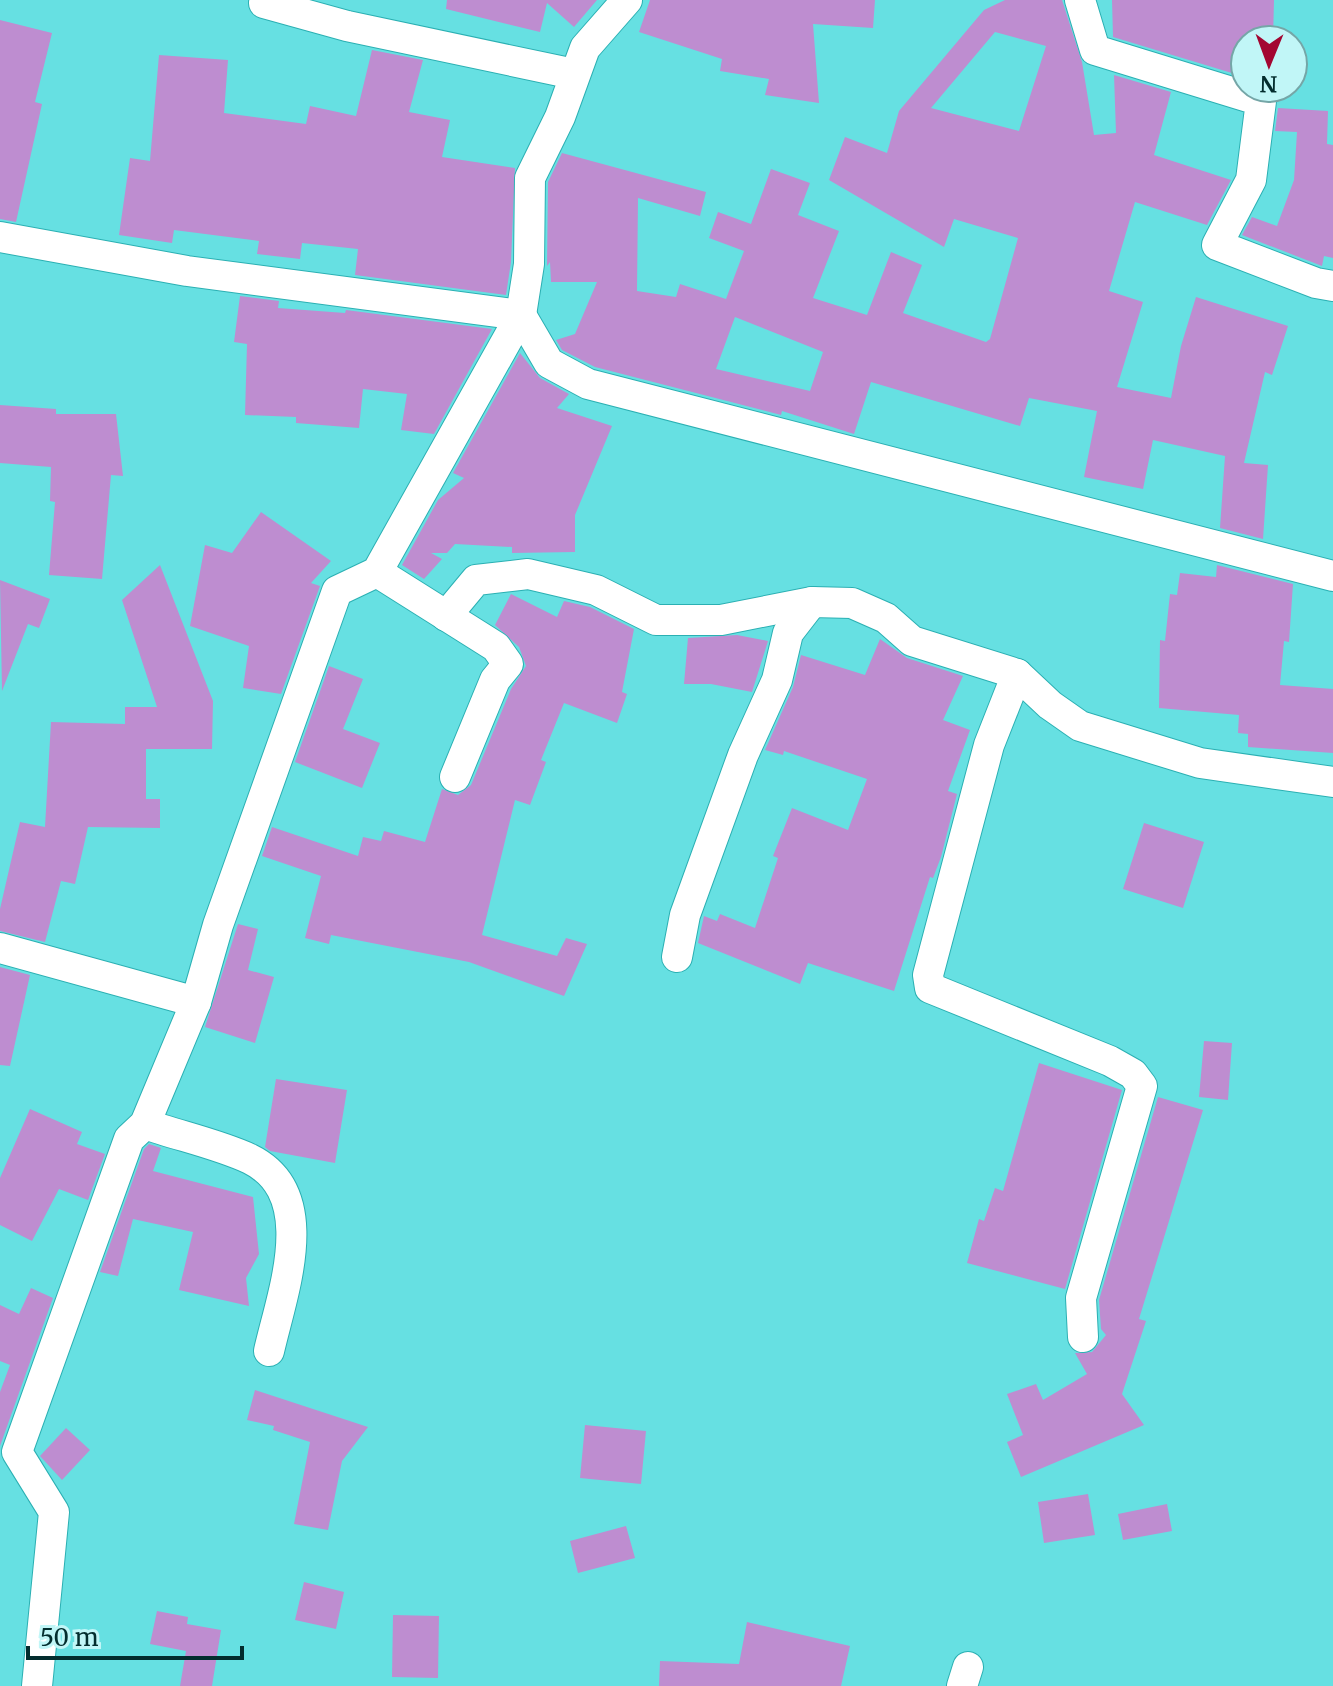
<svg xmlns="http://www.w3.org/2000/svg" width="1333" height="1686" font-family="Merriweather,serif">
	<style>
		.building { fill: #be8dd0; fill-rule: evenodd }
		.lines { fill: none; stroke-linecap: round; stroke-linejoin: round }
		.street-casing { stroke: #2bb0b3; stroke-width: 32 }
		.street { stroke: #fff; stroke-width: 30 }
	</style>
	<rect width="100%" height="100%" fill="#66e0e2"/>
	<g class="building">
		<path d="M 447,0 L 597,0 L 574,27 L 547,3 L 540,32 L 446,9 Z"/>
		<path d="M 650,0 L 875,0 L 873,28 L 813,24 L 819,103 L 765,95 L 769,79 L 720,71 L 722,59 L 639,32 Z"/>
		<path d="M 1005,0 L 1062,0 L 1082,62 L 1094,135 L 1116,133 L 1114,75 L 1171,92 L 1154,155 L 1231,180 L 1207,225 L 1135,202 L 1109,291 L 1143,302 L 1117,387 L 1171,398 L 1181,346 L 1196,297 L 1288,326 L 1272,375 L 1265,372 L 1244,463 L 1268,465 L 1263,539 L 1220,528 L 1225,456 L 1153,440 L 1143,489 L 1084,477 L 1097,411 L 1029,398 L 1020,426 L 871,382 L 854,434 L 782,411 L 781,415 L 595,367 L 562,350 L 556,340 L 575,334 L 597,282 L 551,282 L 550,262 L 547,266 L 548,182 L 562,153 L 706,192 L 700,216 L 638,198 L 637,291 L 676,297 L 680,284 L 726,299 L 744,251 L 709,238 L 718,212 L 751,224 L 771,169 L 810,183 L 798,215 L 839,231 L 813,298 L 867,315 L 891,252 L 922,265 L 903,313 L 986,342 L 990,339 L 1018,238 L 954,219 L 944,247 L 829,180 L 845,137 L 887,153 L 899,111 L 984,10 ZM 995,32 L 1046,46 L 1019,131 L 931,108 ZM 735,317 L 823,352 L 810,391 L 716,369 Z"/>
		<path d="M 1112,0 L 1274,0 L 1273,40 L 1245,40 L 1245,77 L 1113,37 Z"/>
		<path d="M 0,20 L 52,33 L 35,102 L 42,104 L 16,222 L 0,219 Z"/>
		<path d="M 372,50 L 423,60 L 409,112 L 450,120 L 442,157 L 515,168 L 511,262 L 506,295 L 355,275 L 358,249 L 302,243 L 300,259 L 257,254 L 259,241 L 174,230 L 172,243 L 119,235 L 130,158 L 150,161 L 159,55 L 228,60 L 224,113 L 306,124 L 310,106 L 356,116 Z"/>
		<path d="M 1278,108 L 1328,111 L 1327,144 L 1333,145 L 1333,258 L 1324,256 L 1322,266 L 1242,235 L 1252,217 L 1277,226 L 1294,180 L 1297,132 L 1275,131 Z"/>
		<path d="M 240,296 L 279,301 L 278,308 L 345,313 L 346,310 L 492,329 L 434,434 L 401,430 L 407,394 L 363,389 L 359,428 L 296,423 L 296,417 L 245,415 L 247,344 L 234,342 Z"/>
		<path d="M 520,353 L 540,378 L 569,394 L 557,408 L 612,426 L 575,515 L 575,552 L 512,553 L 512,547 L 455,544 L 447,553 L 431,553 L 442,559 L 424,579 L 402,565 L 438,500 L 464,478 L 453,473 Z"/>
		<path d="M 0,405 L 56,409 L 56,414 L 116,414 L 123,476 L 111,475 L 102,579 L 49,575 L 55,502 L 50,501 L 51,467 L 0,463 Z"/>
		<path d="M 261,512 L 331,561 L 311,583 L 320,586 L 281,694 L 243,688 L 249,646 L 190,626 L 205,545 L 232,553 Z"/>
		<path d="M 160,565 L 213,701 L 212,749 L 146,749 L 146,799 L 160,799 L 160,828 L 88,827 L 75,884 L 61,881 L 45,942 L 0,931 L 0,909 L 20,822 L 45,827 L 51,722 L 125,724 L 125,707 L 157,707 L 122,600 Z"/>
		<path d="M 1217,565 L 1293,584 L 1289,642 L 1284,641 L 1280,685 L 1333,689 L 1333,753 L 1248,747 L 1248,734 L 1238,733 L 1239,715 L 1159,708 L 1160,640 L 1165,641 L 1170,594 L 1177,595 L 1180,573 L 1216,577 Z"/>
		<path d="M 0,580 L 50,599 L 39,628 L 28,624 L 2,691 Z"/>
		<path d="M 511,594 L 557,617 L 564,601 L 590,607 L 634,629 L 622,692 L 627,694 L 617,723 L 564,703 L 541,760 L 546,762 L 530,805 L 515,800 L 482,935 L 557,956 L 566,938 L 587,944 L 564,996 L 469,962 L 331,935 L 329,944 L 305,938 L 321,876 L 262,856 L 272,827 L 358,856 L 363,837 L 381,841 L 384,831 L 425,842 L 442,789 L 458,795 L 471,785 L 511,689 L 526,666 L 519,647 L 495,625 Z"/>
		<path d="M 737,635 L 768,641 L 752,692 L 711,684 L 684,684 L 688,638 Z"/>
		<path d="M 880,639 L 907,658 L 963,676 L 943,720 L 970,730 L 948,791 L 957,794 L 941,857 L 933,878 L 930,877 L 894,991 L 808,963 L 800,984 L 698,943 L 704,916 L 717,921 L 720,914 L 755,928 L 778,858 L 773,856 L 792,808 L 848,830 L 867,779 L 784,751 L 783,755 L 765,750 L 793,687 L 801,655 L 865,675 Z"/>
		<path d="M 329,666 L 363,679 L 343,729 L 380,743 L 362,788 L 295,762 Z"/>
		<path d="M 1144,823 L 1204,842 L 1183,908 L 1123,889 Z"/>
		<path d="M 238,924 L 258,929 L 248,970 L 274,977 L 255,1043 L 205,1027 Z"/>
		<path d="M 0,967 L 30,975 L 10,1066 L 0,1065 Z"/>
		<path d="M 1204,1041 L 1232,1043 L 1228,1100 L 1199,1097 Z"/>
		<path d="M 1039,1063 L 1122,1090 L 1065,1289 L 967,1263 L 979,1219 L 984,1221 L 995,1188 L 1003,1191 Z"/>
		<path d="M 276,1079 L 347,1090 L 335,1163 L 270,1151 L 265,1147 Z"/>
		<path d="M 1158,1097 L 1203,1110 L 1139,1319 L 1146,1321 L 1122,1394 L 1144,1425 L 1021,1477 L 1007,1442 L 1023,1435 L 1007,1394 L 1036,1384 L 1043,1400 L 1087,1374 L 1075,1353 L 1092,1352 L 1106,1335 L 1101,1329 L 1099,1300 Z"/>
		<path d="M 30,1109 L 82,1132 L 77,1144 L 105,1154 L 88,1200 L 59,1189 L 32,1241 L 0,1225 L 0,1178 Z"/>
		<path d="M 149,1144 L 161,1148 L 153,1171 L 253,1197 L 259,1254 L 246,1278 L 249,1306 L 179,1290 L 193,1232 L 133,1219 L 118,1276 L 100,1272 L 144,1149 Z"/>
		<path d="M 31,1288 L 53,1298 L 0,1446 L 0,1392 L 10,1365 L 0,1361 L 0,1305 L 19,1314 Z"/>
		<path d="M 255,1390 L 368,1427 L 342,1461 L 328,1530 L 294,1524 L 310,1442 L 273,1430 L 274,1426 L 247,1420 Z"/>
		<path d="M 585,1425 L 646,1431 L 641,1484 L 580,1478 Z"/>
		<path d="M 66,1428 L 90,1450 L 62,1480 L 40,1456 Z"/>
		<path d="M 1088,1494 L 1095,1535 L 1044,1543 L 1038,1502 Z"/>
		<path d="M 1167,1504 L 1172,1531 L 1123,1540 L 1118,1514 Z"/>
		<path d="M 626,1526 L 635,1558 L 578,1573 L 570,1541 Z"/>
		<path d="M 304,1582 L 344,1592 L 336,1629 L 295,1620 Z"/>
		<path d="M 157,1611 L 188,1617 L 187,1624 L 221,1630 L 212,1686 L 180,1686 L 186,1651 L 150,1644 Z"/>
		<path d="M 393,1615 L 439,1616 L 438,1678 L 392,1677 Z"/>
		<path d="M 747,1622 L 850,1646 L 841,1686 L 659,1686 L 660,1661 L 739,1664 Z"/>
	</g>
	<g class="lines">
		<defs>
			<g id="street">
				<path d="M 1080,0 L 1095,50 L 1261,101 L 1251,180 L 1217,245 L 1316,283 L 1333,286"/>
				<path d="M 264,3 L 347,26 L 574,74"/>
				<path d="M 0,237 L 187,271 L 521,315 L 549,363 L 588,384 L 1333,576"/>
				<path d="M 377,572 L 496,647 L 508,664 L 495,680 L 455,777"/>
				<path d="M 446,616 L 476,580 L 528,574 L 596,590 L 656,620 L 721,620 L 812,602 L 852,603 L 886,618 L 912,641 L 1017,674 L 1050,705 L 1080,726 L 1200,763 L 1333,782"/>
				<path d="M 1017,674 L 989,745 L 928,975 L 930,988 L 1110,1061 L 1133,1074 L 1142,1086 L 1081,1298 L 1083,1337"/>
				<path d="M 0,948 L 196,1002"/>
				<path d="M 677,957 L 685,915 L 743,755 L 777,680 L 788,633 L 812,602"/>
				<path d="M 145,1124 C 179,1136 218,1144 250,1159 C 321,1194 282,1293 269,1351"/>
				<path d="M 37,1686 L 54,1512 L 17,1452 L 129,1139 L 145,1124 L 196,1002 L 218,925 L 337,591 L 377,572 L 521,315 L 529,264 L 530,178 L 560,117 L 585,48 L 627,0"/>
				<path d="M 962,1686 L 968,1667"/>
			</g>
		</defs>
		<use href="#street" class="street-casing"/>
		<use href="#street" class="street"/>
	</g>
	<g transform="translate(1269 64) rotate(181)"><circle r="38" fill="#c1f6f7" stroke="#75a6a7" stroke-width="2"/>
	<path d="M0-6L14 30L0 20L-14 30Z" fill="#a30631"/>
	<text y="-12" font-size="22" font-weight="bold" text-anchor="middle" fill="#032d2e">N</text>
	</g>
	<path d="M28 1646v12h214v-12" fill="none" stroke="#032d2e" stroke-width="4"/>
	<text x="40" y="1646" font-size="24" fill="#032d2e" stroke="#c1f6f7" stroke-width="6" paint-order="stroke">50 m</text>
</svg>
